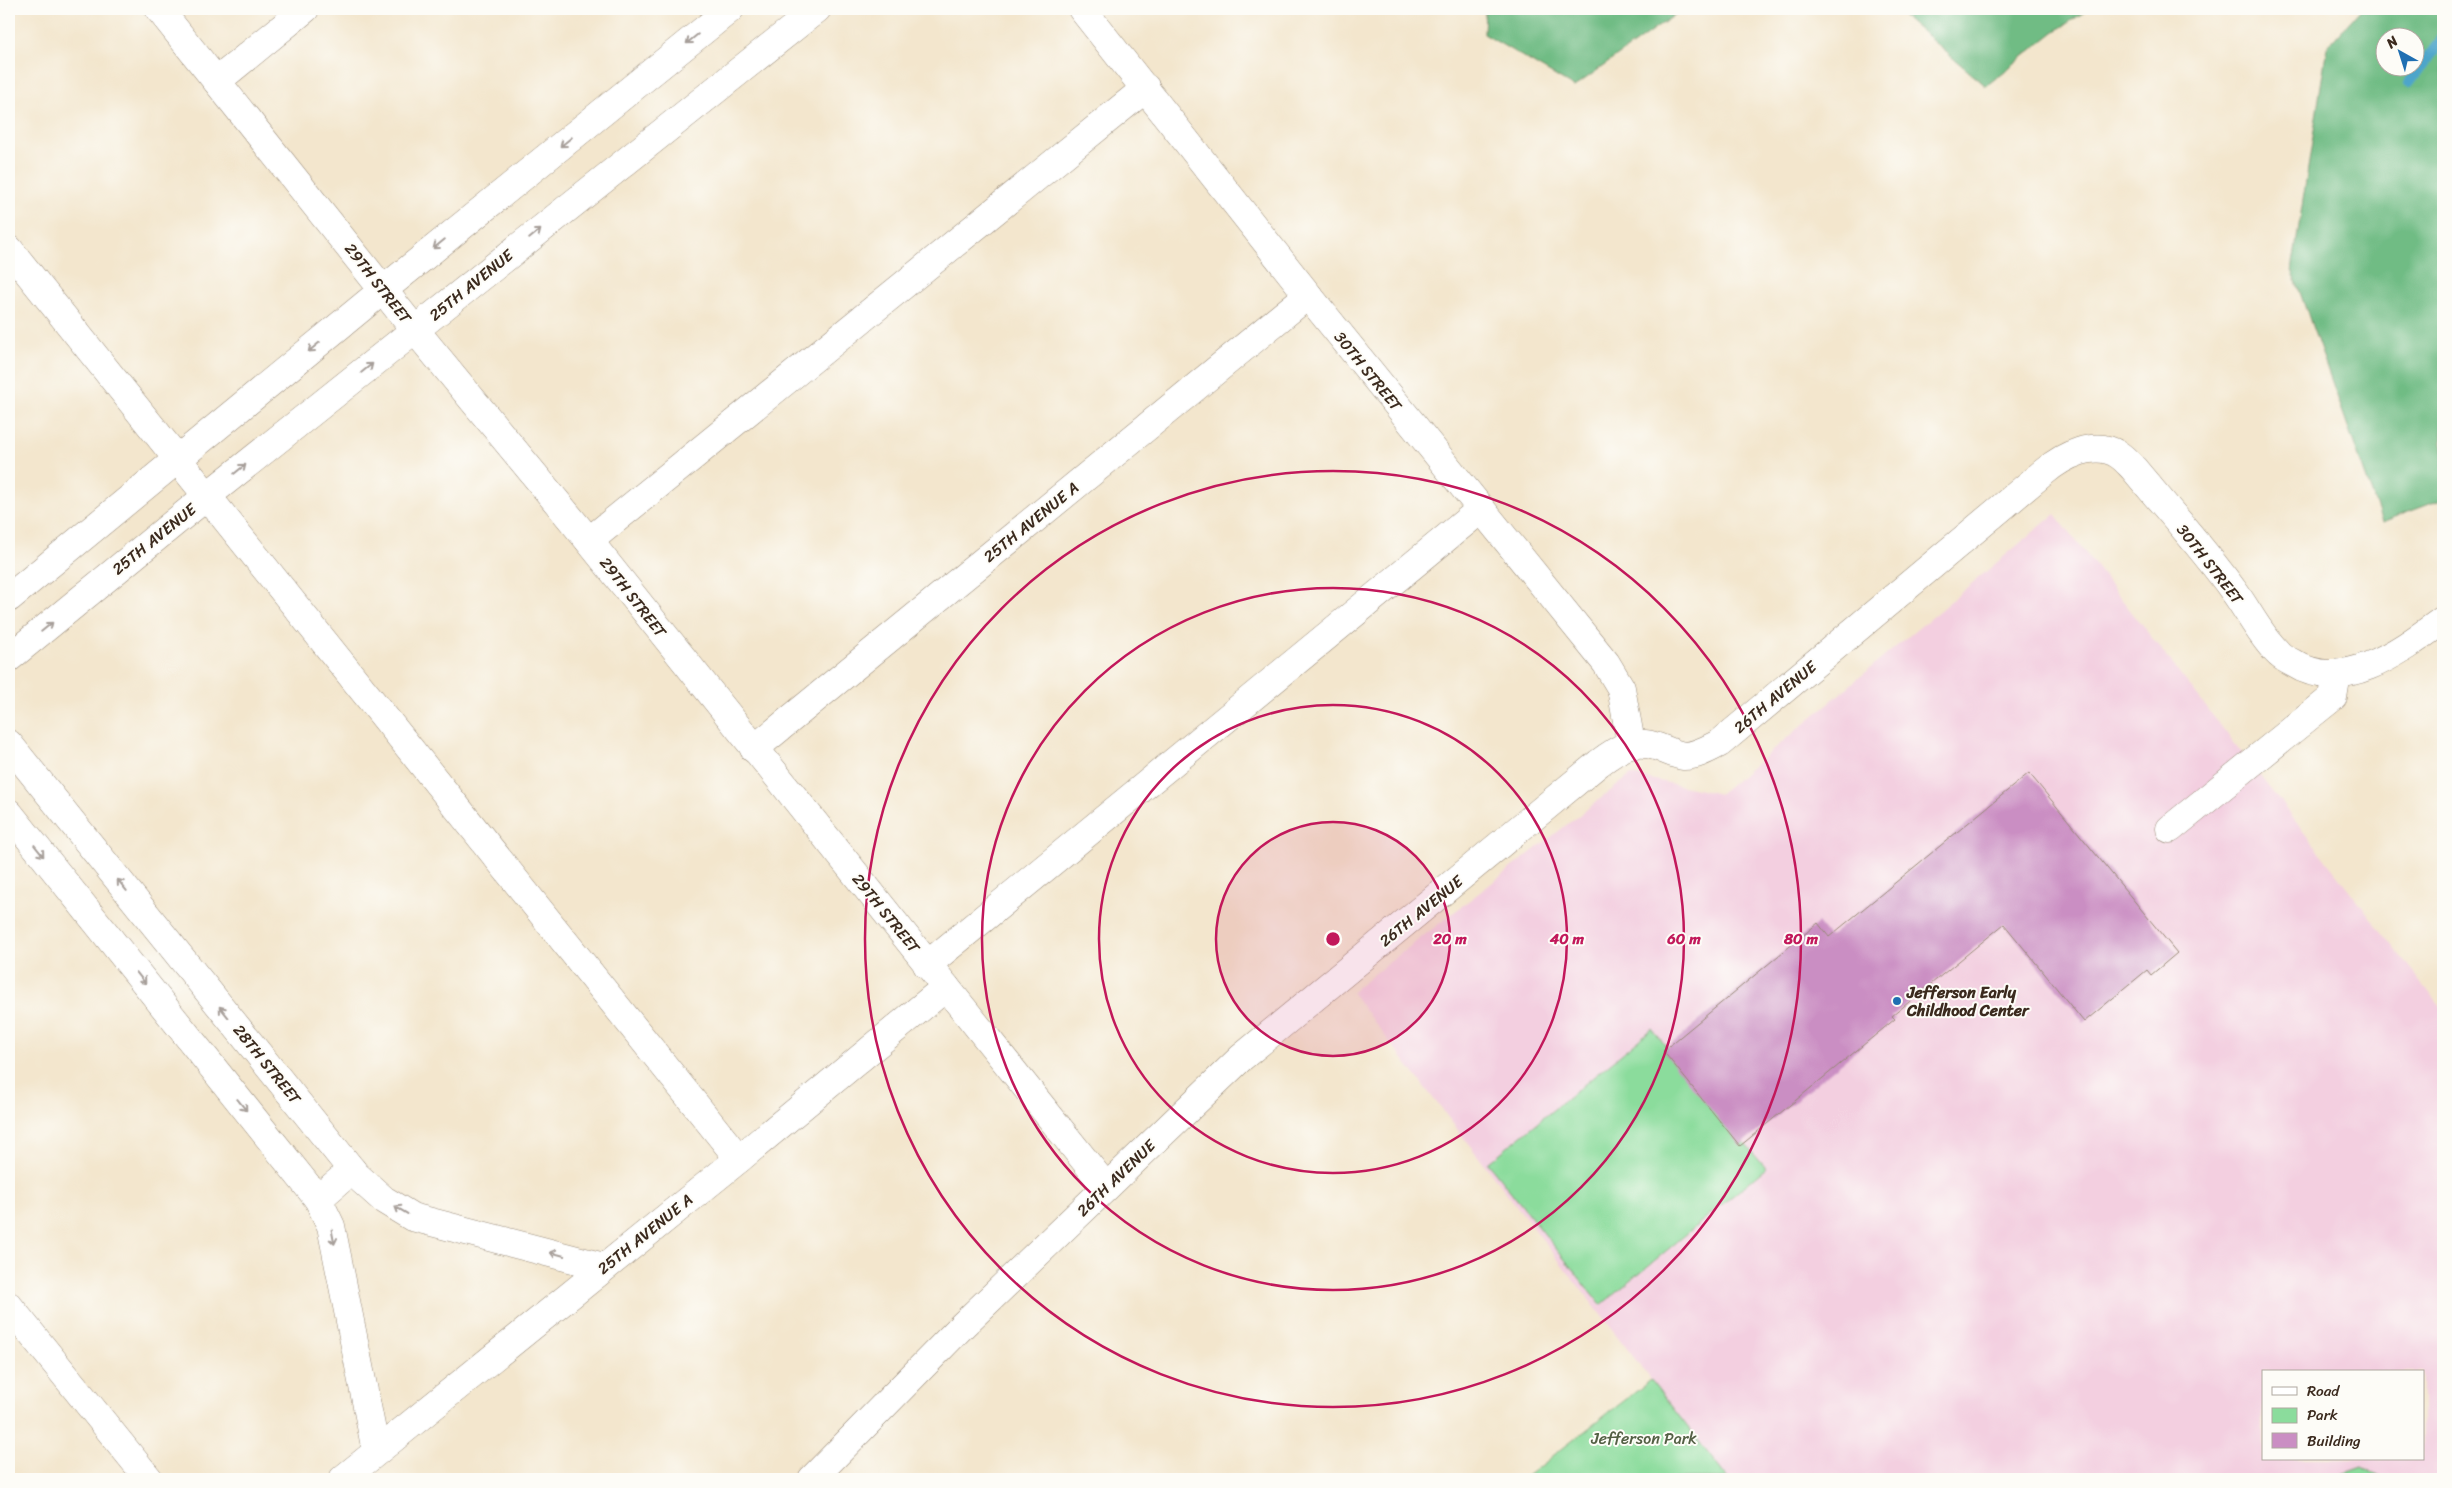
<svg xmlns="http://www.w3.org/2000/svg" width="2452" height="1488" font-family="Sriracha,sans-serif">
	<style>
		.built { fill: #f3cfe0; fill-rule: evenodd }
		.green { fill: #8bdc9c; stroke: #63835d }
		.forest { fill: #70bc84; stroke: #567351; fill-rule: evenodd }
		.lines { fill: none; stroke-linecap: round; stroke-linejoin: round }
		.stream { stroke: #4da5ca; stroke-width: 11 }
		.building { fill: #ca8ec3 }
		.minor-casing { stroke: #978876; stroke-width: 29 }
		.minor { stroke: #fff; stroke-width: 28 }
		.oneway { stroke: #a79f9a }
		.ring { fill: none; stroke: #c2185b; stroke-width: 2.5 }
		.poi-dot { fill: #1f6fb2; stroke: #fdfcf7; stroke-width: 2 }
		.labels { text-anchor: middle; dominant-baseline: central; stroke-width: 4; stroke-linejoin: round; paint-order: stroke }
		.street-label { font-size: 16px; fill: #3b2a1e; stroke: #fdfcf7 }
		.poi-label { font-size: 16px; font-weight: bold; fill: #3b2a1e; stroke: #fdfcf7; text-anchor: start }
		.park-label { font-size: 16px; fill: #535f44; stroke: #fdfcf7 }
		.centre { fill: #c2185b; stroke: #fdfcf7; stroke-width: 2.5 }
		.ring-label { font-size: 15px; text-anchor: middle; font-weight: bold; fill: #c2185b; stroke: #fdfcf7; stroke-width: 4; stroke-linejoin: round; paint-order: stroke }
	</style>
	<rect width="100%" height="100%" fill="#fdfcf7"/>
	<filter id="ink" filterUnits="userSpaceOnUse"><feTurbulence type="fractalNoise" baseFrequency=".02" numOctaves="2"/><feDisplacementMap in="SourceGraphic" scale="10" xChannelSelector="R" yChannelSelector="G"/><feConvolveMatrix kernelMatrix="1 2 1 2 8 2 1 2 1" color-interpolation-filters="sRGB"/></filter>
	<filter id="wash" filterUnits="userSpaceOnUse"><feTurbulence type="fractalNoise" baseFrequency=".0096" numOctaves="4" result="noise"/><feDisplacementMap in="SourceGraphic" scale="20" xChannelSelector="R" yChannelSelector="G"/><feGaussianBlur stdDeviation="1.12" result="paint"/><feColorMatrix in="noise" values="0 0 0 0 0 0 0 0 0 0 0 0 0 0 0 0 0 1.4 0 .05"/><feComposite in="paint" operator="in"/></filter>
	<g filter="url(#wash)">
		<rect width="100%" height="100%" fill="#f3e6cd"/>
		<path class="built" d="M 2055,514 L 2443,1010 L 2443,1479 L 1728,1479 L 1351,992 L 1631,775 L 1720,794 ZM 2263,1372 L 2423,1372 L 2423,1459 L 2263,1459 Z"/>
		<g class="green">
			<path d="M 1652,1029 L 1667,1047 L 1663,1051 L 1766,1168 L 1601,1305 L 1488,1163 Z"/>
			<path d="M 1651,1380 L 1728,1479 L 1523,1479 Z"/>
			<path d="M 2361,1467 L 2384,1479 L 2328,1479 Z"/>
		</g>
		<g class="forest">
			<path d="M 1485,9 L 1683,9 L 1574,87 L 1484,34 Z"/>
			<path d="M 1895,9 L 2089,9 L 2054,32 L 1986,86 Z"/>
			<path d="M 2361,9 L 2443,9 L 2443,499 L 2382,522 L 2292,270 L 2327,47 ZM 2384,38 L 2414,38 L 2414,68 L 2384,68 Z"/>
		</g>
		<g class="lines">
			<path class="stream" d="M 2409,82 L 2443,38"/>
		</g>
		<g id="blocks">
			<path class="building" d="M 2029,773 L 2177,953 L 2151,975 L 2147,970 L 2084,1022 L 2004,924 L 1892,1016 L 1895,1019 L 1740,1146 L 1663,1051 L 1818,923 L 1829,937 Z"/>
		</g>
	</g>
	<g filter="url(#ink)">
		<use href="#blocks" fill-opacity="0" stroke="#978876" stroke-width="1"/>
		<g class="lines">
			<defs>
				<g id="minor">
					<path d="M 159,9 L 415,330 L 589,541 L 1106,1187"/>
					<path d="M 1082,9 L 1308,295 L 1606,663 L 1621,688 L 1631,743"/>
					<path d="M 217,81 L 305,9"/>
					<path d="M 9,249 L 739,1159"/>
					<path d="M 589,541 L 1146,88"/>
					<path d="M 9,598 L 383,290 L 730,9"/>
					<path d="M 9,658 L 207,496 L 817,9"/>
					<path d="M 9,744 L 356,1175 L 384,1200 L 412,1217 L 604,1267"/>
					<path d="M 754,749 L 1308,295"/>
					<path d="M 9,813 L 318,1199 L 331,1226 L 376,1451"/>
					<path d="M 2170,829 L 2333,697 L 2337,674"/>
					<path d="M 927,965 L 1480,510"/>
					<path d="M 318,1199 L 352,1170"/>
					<path d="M 9,1306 L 149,1479"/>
					<path d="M 343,1479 L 739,1159 L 946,987"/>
					<path d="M 812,1479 L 963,1325 L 1241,1058 L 1599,763 C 1619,748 1634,738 1658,747 C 1666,750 1676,755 1684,756 C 1697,756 1710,748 1720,743 L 2044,472 C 2063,456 2095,439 2119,455 C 2125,459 2129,464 2134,469 C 2167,509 2203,548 2233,590 C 2248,610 2259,634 2277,652 C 2281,657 2287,660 2293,663 C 2343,695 2402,650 2443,620"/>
				</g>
			</defs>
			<use href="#minor" class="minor-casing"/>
			<use href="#minor" class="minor"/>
		</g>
		<defs><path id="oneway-shaft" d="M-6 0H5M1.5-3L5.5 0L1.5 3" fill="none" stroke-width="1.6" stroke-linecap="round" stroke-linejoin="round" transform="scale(1.25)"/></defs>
		<g class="oneway">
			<use href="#oneway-shaft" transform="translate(692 39) rotate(141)"/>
			<use href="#oneway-shaft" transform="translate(566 142) rotate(141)"/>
			<use href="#oneway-shaft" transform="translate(535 234) rotate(-39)"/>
			<use href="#oneway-shaft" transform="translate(439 244) rotate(141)"/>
			<use href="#oneway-shaft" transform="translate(314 347) rotate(140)"/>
			<use href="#oneway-shaft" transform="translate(367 368) rotate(-39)"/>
			<use href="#oneway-shaft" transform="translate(240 469) rotate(-39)"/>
			<use href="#oneway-shaft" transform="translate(47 627) rotate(-39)"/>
			<use href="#oneway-shaft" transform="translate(39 851) rotate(51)"/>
			<use href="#oneway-shaft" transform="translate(122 885) rotate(-129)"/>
			<use href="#oneway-shaft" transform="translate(141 978) rotate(51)"/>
			<use href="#oneway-shaft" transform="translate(224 1012) rotate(-129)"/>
			<use href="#oneway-shaft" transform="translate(242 1105) rotate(51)"/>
			<use href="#oneway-shaft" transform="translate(401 1210) rotate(-149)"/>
			<use href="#oneway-shaft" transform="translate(333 1237) rotate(79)"/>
			<use href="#oneway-shaft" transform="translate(557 1254) rotate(-165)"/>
		</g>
	</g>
	<circle cx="1333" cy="939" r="117" fill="#c2185b" fill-opacity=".12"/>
	<g class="ring">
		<circle cx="1333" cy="939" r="117"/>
		<circle cx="1333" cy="939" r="234"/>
		<circle cx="1333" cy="939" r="351"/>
		<circle cx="1333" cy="939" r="468"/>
	</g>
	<circle class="poi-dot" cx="1897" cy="1001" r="5"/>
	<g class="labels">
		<g class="street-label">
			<text transform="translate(378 283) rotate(52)">29TH STREET</text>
			<text transform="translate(471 285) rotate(-39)">25TH AVENUE</text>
			<text transform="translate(1368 371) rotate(51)">30TH STREET</text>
			<text transform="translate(1031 522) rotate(-39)">25TH AVENUE A</text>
			<text transform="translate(154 539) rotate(-39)">25TH AVENUE</text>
			<text transform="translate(2210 564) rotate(52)">30TH STREET</text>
			<text transform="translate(633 597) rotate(52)">29TH STREET</text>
			<text transform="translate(1775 697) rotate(-40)">26TH AVENUE</text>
			<text transform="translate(1421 911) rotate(-39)">26TH AVENUE</text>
			<text transform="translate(886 913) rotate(51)">29TH STREET</text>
			<text transform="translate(267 1064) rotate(51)">28TH STREET</text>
			<text transform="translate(1116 1178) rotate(-44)">26TH AVENUE</text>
			<text transform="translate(645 1234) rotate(-39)">25TH AVENUE A</text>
		</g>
		<g class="poi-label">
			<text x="1907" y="992">Jefferson Early<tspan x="1907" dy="18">Childhood Center</tspan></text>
		</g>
		<g class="park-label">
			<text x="1644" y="1438">Jefferson Park</text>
		</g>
	</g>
	<circle cx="1333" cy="939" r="8" class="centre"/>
	<g class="ring-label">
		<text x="1450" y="944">20 m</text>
		<text x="1567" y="944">40 m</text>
		<text x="1684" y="944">60 m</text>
		<text x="1801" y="944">80 m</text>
	</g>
	<rect width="2452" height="1488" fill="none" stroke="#fdfcf7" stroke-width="30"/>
	<rect x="2262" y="1370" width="162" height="90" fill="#fdfcf7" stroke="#afa8a0"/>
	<rect x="2272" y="1387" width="25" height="8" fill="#ffffff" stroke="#afa8a0"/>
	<text x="2307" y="1396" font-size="15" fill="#3b2a1e">Road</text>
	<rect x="2272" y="1408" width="25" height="15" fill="#8bdc9c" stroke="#afa8a0"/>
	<text x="2307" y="1420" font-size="15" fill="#3b2a1e">Park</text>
	<rect x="2272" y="1433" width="25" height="15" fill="#ca8ec3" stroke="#afa8a0"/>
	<text x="2307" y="1446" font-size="15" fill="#3b2a1e">Building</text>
	<g transform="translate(2400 52) rotate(321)"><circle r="24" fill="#fdfcf7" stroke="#afa8a0"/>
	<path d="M0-4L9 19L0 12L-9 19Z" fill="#1f6fb2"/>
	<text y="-8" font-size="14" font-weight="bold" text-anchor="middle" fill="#3b2a1e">N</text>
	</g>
</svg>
